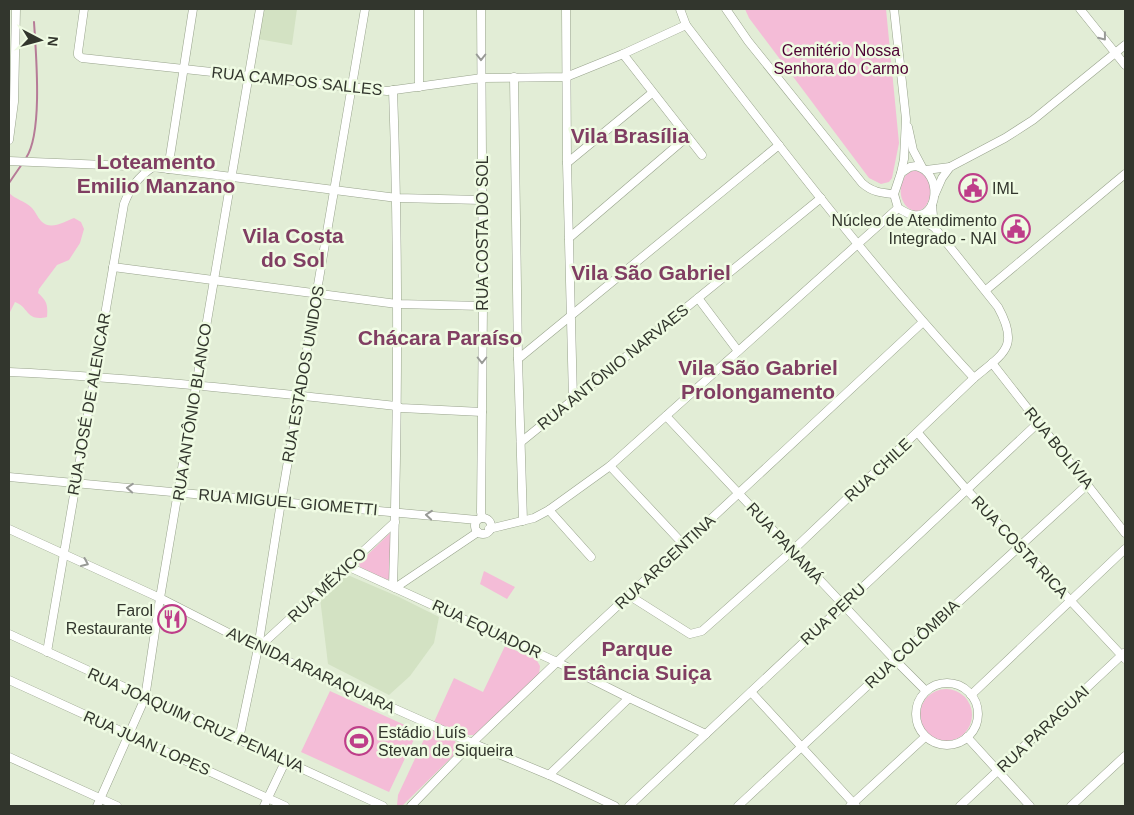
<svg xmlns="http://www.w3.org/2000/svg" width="1134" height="815" font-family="Helvetica,sans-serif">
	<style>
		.built { fill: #d3e2c3 }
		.green { fill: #f4bcd7 }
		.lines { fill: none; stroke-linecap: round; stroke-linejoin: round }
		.stream { stroke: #b67b97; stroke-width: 2 }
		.minor-casing { stroke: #98a38c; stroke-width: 9 }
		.minor { stroke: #fff; stroke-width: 8 }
		.oneway { stroke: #989a96 }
		.labels { text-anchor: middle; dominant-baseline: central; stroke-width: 5; stroke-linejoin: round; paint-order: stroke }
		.park-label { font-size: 16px; fill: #4e0133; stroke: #effbe3 }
		.street-label { font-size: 16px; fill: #32362d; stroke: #effbe3 }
		.poi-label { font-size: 16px; fill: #32362d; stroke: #effbe3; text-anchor: start }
		.district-label { font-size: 21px; font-weight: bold; fill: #803e62; stroke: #effbe3 }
	</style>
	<rect width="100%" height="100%" fill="#e2edd6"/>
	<g class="built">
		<path d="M 263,9 L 297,9 L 292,45 L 258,39 Z"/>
		<path d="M 343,576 L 350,576 L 399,597 L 439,617 L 434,643 L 410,676 L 389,695 L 328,664 L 320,598 Z"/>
	</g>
	<g class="green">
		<path d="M 745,9 L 886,9 L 899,143 L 892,178 L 889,182 L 881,184 L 869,178 L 749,18 Z"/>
		<path d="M 914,170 C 940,172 932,218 912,210 C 907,208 904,204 902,199 C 898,188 903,173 914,170 Z"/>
		<path d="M 9,193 C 15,199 25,201 32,208 C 36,212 37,217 41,221 C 50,231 64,222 74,218 L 81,222 L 84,229 L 80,243 L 69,260 L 57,265 L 39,289 L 38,293 C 47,301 48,305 47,317 C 26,322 29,307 15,302 L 9,314 Z"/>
		<path d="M 390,533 L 390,579 L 386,580 L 360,567 L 359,563 Z"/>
		<path d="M 484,571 L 515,587 L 507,599 L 480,584 Z"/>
		<path d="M 505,646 L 536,659 L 540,666 L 539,675 L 474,735 L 463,735 L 434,722 L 454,678 L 483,692 Z"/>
		<circle cx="946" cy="715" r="26"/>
		<path d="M 330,691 L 418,731 L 389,792 L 301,752 Z"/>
		<path d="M 432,730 L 455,741 L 458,746 L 457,752 L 402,806 L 397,806 L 398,795 L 427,733 Z"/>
	</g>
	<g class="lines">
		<g class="stream">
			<path d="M 26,158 C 43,133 36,54 34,22"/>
			<path d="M 9,183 L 22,164"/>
		</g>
		<defs>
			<g id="minor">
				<path d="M 84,9 L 78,52 L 78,55 L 82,58 L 387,91 L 482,78 L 566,77 L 623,54 L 686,25"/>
				<path d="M 481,9 L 483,306 L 481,512 L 482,518"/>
				<path d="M 566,9 L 567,163 L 573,399"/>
				<path d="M 680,9 L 686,25 C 779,146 871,267 974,378"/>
				<path d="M 726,9 L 748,41 L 862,183 C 872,192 881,193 894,194"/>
				<path d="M 894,9 L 906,119 L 904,159 L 901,173"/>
				<path d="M 1080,9 L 1125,65"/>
				<path d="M 623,54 L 702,155"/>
				<path d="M 514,77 L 518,359 L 523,521"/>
				<path d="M 419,87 L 419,9"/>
				<path d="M 908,127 L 913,150 L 922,167"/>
				<path d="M 9,140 L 14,102 L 16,9"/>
				<path d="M 9,161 L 153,167 L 397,198 L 482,200"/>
				<path d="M 567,163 L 652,93"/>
				<path d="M 916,166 C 943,172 939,220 913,215 C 908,214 903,211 898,208 L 894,194 L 901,173 L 910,167 Z"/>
				<path d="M 168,169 L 193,9"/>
				<path d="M 926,170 L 950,167"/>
				<path d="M 935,194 L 942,178 L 950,167 L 1005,138 L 1033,120 L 1125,45"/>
				<path d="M 932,205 L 934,227"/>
				<path d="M 569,238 L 687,137"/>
				<path d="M 113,267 L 397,304 L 483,306"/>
				<path d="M 986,290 L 1125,174"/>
				<path d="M 698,298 L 738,351"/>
				<path d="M 518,359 L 779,145"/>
				<path d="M 992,363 L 1125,533"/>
				<path d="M 9,372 C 138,378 267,392 396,406 L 401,408 L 482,412"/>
				<path d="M 666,416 L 895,660 L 926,691"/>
				<path d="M 918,433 L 967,490 L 1125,659"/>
				<path d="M 521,442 L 821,198"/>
				<path d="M 610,466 L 683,544"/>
				<path d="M 9,477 L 477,520"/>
				<path d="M 549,510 L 591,557"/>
				<circle cx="483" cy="526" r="8"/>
				<path d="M 9,529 L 160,598 L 258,648 L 472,743 L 549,775 L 615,806"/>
				<path d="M 489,529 L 534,518 L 549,510 L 610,466 L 898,208"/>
				<path d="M 347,566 L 557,662 L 629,698 L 706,734"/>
				<path d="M 393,586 C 398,421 399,256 393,90"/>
				<path d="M 395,588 L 478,532"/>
				<path d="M 630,596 L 690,634 L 702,631 L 793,550 L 974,378 C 1004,353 1020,347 998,307 L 934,227 L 911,215"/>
				<path d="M 9,634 L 383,806"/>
				<path d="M 258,648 L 395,522"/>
				<path d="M 47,652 L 124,204 C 130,188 138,177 153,167"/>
				<path d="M 9,680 L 285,806"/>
				<circle cx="947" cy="714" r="31"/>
				<path d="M 751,692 L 856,806"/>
				<path d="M 971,695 L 1125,549"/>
				<path d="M 967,737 L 1030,806"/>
				<path d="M 239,739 L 258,648 L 281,502 L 365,9"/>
				<path d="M 9,757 L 117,806"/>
				<path d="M 549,775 L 629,698"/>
				<path d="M 97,806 L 145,698 L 160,598 L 260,9"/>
				<path d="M 264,806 L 286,760"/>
				<path d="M 411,806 L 472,743 L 557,662 L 923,322"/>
				<path d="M 629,806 L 1038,423"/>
				<path d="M 738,806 L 895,660 L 1088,484"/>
				<path d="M 850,806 L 925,737"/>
				<path d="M 960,806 L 1124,653"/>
				<path d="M 1071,806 L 1125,756"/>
			</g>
		</defs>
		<use href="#minor" class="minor-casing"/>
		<use href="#minor" class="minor"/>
	</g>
	<defs><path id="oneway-chevron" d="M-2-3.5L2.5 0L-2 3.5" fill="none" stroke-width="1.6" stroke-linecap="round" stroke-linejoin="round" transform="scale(1.25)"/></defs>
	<g class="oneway">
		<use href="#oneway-chevron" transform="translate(1103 37) rotate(52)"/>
		<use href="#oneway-chevron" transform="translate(481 57) rotate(90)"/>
		<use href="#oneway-chevron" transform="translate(482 360) rotate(90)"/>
		<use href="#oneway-chevron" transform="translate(130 488) rotate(-176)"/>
		<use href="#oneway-chevron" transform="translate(429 515) rotate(-175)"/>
		<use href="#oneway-chevron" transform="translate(85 563) rotate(24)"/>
	</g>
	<defs>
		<symbol id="civic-ring" viewBox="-11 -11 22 22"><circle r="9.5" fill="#effbe3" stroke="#be3e89" stroke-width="1.5"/><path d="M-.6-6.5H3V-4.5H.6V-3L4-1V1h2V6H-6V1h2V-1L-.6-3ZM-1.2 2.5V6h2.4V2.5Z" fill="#be3e89"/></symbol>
		<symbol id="restaurant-ring" viewBox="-11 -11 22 22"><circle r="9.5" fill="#effbe3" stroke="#be3e89" stroke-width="1.5"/><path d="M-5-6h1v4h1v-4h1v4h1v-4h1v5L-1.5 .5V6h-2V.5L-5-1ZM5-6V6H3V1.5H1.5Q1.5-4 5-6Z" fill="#be3e89"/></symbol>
		<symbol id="stadium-ring" viewBox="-11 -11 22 22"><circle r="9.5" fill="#effbe3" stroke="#be3e89" stroke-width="1.5"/><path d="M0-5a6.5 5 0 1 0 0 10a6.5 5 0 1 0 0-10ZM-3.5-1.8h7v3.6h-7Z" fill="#be3e89"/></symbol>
	</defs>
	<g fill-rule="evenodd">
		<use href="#civic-ring" x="957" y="172" width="32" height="32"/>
		<use href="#civic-ring" x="1000" y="213" width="32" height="32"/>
		<use href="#restaurant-ring" x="156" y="603" width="32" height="32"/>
		<use href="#stadium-ring" x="343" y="725" width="32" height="32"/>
	</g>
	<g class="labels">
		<g class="park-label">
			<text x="841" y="50">Cemitério Nossa<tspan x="841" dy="18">Senhora do Carmo</tspan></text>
		</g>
		<g class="street-label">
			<text transform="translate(297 81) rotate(6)">RUA CAMPOS SALLES</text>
			<text transform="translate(482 233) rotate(-90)">RUA COSTA DO SOL</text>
			<text transform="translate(613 367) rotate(-39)">RUA ANTÔNIO NARVAES</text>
			<text transform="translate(303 374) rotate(-80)">RUA ESTADOS UNIDOS</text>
			<text transform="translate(89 404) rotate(-80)">RUA JOSÉ DE ALENCAR</text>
			<text transform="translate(192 412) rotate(-81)">RUA ANTÔNIO BLANCO</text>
			<text transform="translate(1059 448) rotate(51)">RUA BOLÍVIA</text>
			<text transform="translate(878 470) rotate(-43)">RUA CHILE</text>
			<text transform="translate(288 502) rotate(5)">RUA MIGUEL GIOMETTI</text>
			<text transform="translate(785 543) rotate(47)">RUA PANAMÁ</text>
			<text transform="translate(1020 547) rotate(47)">RUA COSTA RICA</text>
			<text transform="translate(665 562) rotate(-43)">RUA ARGENTINA</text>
			<text transform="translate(327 585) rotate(-43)">RUA MÉXICO</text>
			<text transform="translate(833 614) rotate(-43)">RUA PERU</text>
			<text transform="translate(487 629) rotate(25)">RUA EQUADOR</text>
			<text transform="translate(912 644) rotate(-43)">RUA COLÔMBIA</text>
			<text transform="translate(311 670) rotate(25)">AVENIDA ARARAQUARA</text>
			<text transform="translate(196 720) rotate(24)">RUA JOAQUIM CRUZ PENALVA</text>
			<text transform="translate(1043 729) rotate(-43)">RUA PARAGUAI</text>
			<text transform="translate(147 743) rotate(24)">RUA JUAN LOPES</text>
		</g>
		<g class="poi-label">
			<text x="992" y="188">IML</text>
			<text x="997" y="220" text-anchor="end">Núcleo de Atendimento<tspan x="997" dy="18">Integrado - NAI</tspan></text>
			<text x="153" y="610" text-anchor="end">Farol<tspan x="153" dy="18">Restaurante</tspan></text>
			<text x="378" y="732">Estádio Luís<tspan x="378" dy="18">Stevan de Siqueira</tspan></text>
		</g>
		<g class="district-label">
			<text x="630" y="135">Vila Brasília</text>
			<text x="156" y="161">Loteamento<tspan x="156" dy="24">Emilio Manzano</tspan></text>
			<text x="293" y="235">Vila Costa<tspan x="293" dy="24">do Sol</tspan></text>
			<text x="651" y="272">Vila São Gabriel</text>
			<text x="440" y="337">Chácara Paraíso</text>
			<text x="758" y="367">Vila São Gabriel<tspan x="758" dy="24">Prolongamento</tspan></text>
			<text x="637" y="648">Parque<tspan x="637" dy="24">Estância Suiça</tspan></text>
		</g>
	</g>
	<rect width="1134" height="815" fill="none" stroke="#32362d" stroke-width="20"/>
	<g transform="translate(40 40) rotate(96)" stroke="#effbe3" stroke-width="4" paint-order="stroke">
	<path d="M0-4L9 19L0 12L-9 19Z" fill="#32362d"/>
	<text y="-8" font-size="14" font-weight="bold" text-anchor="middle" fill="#32362d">N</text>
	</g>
</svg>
